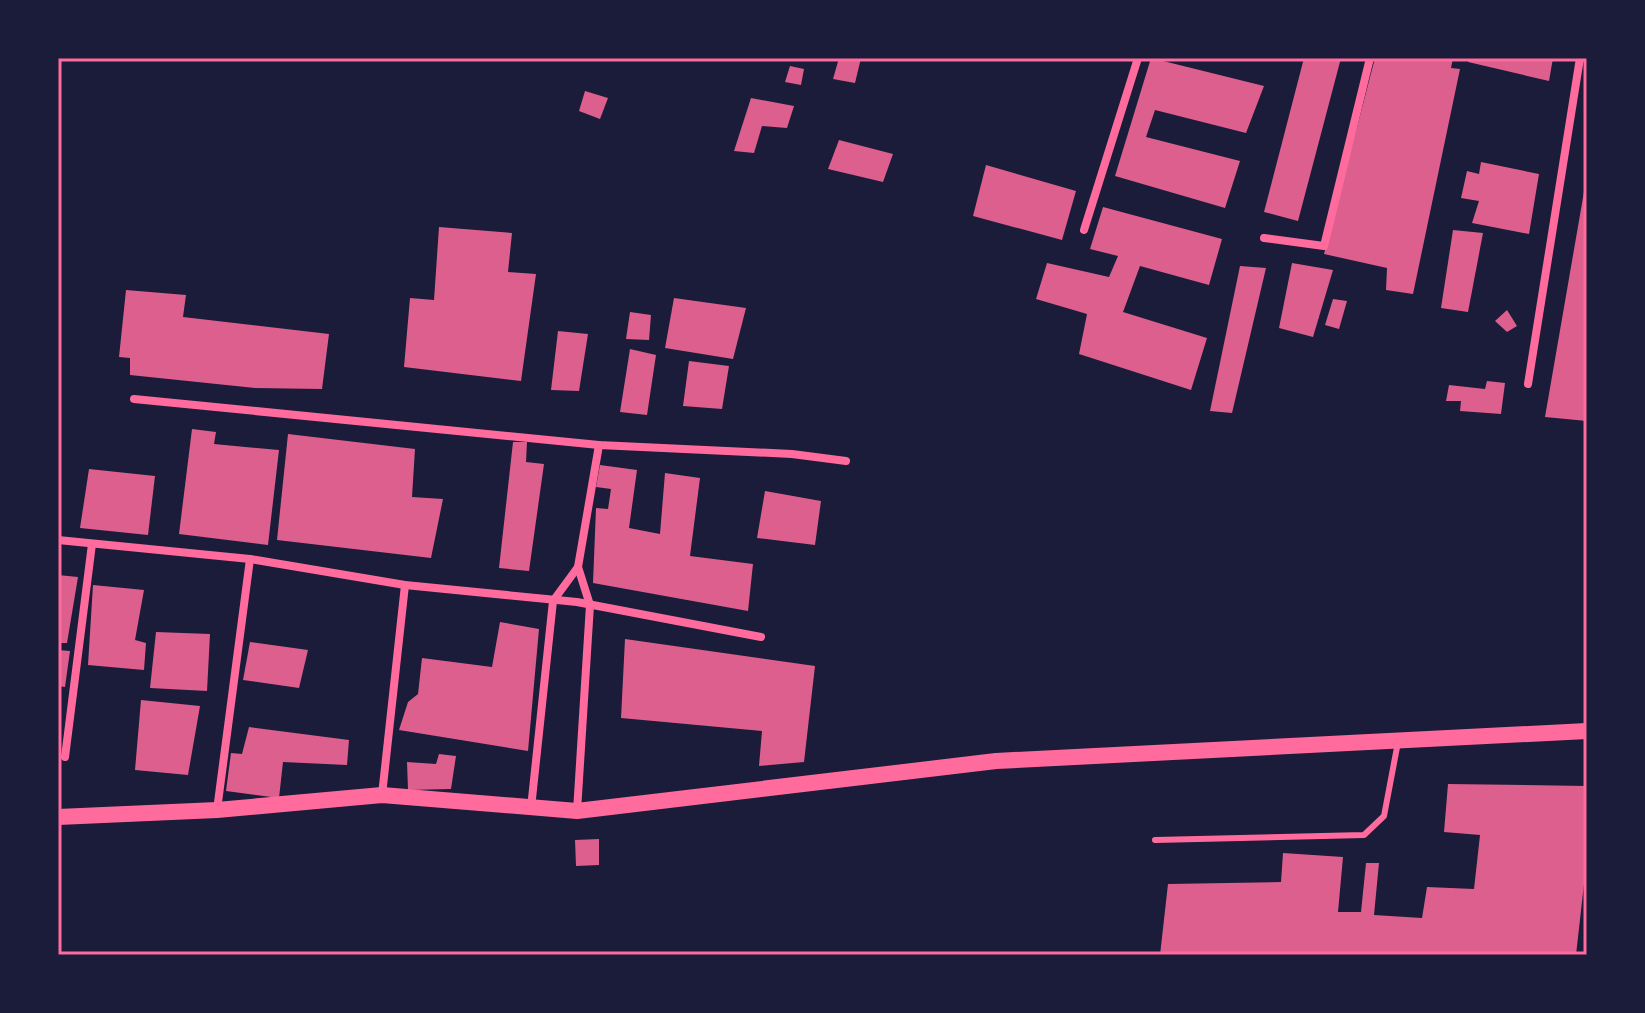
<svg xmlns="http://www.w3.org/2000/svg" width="1645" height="1013" font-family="Lato,sans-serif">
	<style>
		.building { fill: #dd5f8e }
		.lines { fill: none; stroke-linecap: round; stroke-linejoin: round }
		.service { stroke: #ff6b9d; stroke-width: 6 }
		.minor { stroke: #ff6b9d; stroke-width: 8 }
		.secondary { stroke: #ff6b9d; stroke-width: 16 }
		.neatline { fill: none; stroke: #ff6b9d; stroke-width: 3 }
	</style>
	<rect width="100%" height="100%" fill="#1b1b3a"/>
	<g class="building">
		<path d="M 839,58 L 861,58 L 855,83 L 833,79 Z"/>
		<path d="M 1151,58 L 1264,86 L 1246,133 L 1155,110 L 1146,137 L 1240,161 L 1225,208 L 1115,176 Z"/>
		<path d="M 1304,58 L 1341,58 L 1298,221 L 1264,212 Z"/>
		<path d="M 1375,58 L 1453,58 L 1451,68 L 1460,69 L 1413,294 L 1386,290 L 1387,268 L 1324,254 Z"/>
		<path d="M 1469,58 L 1553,58 L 1549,81 L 1468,62 Z"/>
		<path d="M 790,66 L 804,69 L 801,85 L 785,82 Z"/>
		<path d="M 585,91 L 608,98 L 600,119 L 579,111 Z"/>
		<path d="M 751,98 L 794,106 L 787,128 L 762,126 L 754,153 L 734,151 Z"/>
		<path d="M 839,140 L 893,154 L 883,182 L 828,169 Z"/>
		<path d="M 1481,162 L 1539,174 L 1529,234 L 1472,223 L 1479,201 L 1461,198 L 1467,171 L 1479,174 Z"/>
		<path d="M 986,165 L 1076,191 L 1062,240 L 973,216 Z"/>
		<path d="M 1585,186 L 1587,186 L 1587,421 L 1545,417 Z"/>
		<path d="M 1103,207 L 1222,239 L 1209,285 L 1140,266 L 1123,312 L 1207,338 L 1191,390 L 1079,354 L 1087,314 L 1036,299 L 1047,263 L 1109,277 L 1118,256 L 1090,249 Z"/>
		<path d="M 439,227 L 512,233 L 508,272 L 536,274 L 521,381 L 404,367 L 410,298 L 434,300 Z"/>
		<path d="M 1453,230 L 1483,233 L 1468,312 L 1441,308 Z"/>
		<path d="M 1292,263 L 1333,270 L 1313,337 L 1279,328 Z"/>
		<path d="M 1240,266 L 1266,268 L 1232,413 L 1210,411 Z"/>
		<path d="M 126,290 L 186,295 L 183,317 L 329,334 L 322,389 L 255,388 L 130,375 L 130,358 L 119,357 Z"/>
		<path d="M 674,298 L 746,308 L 733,359 L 665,348 Z"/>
		<path d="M 1333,299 L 1347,301 L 1339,329 L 1325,325 Z"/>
		<path d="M 1507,310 L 1517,326 L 1507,332 L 1495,321 Z"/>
		<path d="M 630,312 L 651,315 L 649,340 L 626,339 Z"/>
		<path d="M 558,331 L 588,334 L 579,391 L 551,390 Z"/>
		<path d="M 630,349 L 656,355 L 647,415 L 620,412 Z"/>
		<path d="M 689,361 L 729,366 L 722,409 L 683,406 Z"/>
		<path d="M 1487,381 L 1505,383 L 1501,414 L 1460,411 L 1461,401 L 1446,401 L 1449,385 L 1485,389 Z"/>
		<path d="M 192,429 L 216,432 L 214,444 L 279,450 L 268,545 L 179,534 Z"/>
		<path d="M 288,434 L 415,449 L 412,497 L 443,499 L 431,558 L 277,540 Z"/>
		<path d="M 513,442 L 527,442 L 526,462 L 544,464 L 529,571 L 499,568 Z"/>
		<path d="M 600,465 L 637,470 L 629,528 L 660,534 L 665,473 L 700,478 L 690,556 L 753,564 L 748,611 L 593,583 L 596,508 L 608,509 L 611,489 L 596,487 Z"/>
		<path d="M 89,469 L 155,476 L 148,535 L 80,528 Z"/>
		<path d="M 765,491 L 821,501 L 815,545 L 757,538 Z"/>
		<path d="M 58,575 L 78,577 L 67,643 L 58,643 Z"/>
		<path d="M 93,585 L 144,590 L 135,640 L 146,643 L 144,670 L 88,665 Z"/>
		<path d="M 500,622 L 539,629 L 528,751 L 399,730 L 408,702 L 418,694 L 422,658 L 492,667 Z"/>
		<path d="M 156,632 L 210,634 L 207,691 L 150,688 Z"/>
		<path d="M 625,639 L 815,666 L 804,762 L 759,766 L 762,731 L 621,718 Z"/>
		<path d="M 250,642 L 308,650 L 299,688 L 243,680 Z"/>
		<path d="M 58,650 L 70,651 L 65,687 L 58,686 Z"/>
		<path d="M 141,700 L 200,706 L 188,775 L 135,770 Z"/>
		<path d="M 249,727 L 349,740 L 347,765 L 283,762 L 279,798 L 226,791 L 231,753 L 242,754 Z"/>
		<path d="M 439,754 L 456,756 L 451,789 L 408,790 L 407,762 L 436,764 Z"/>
		<path d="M 1448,784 L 1587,786 L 1587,857 L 1576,955 L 1160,955 L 1168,884 L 1281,882 L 1283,853 L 1343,857 L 1338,912 L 1361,912 L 1366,863 L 1379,863 L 1374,915 L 1422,918 L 1427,887 L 1474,889 L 1480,835 L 1444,832 Z"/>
		<path d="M 599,839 L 599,865 L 576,866 L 575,840 Z"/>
	</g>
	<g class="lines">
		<path class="service" d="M 1155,840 L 1364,835 L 1384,816 L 1398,742"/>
		<g class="minor">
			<path d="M 1084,230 L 1138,58"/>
			<path d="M 1264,238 L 1324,246 L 1370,58"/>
			<path d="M 1528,384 L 1580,58"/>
			<path d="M 134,399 L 599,445 L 792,454 L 846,461"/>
			<path d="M 58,540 L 250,559 L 405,585 L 577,602 L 761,637"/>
			<path d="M 65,757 L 92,544"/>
			<path d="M 382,795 L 405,585"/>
			<path d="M 531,808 L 553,601 L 578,567 L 599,445"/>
			<path d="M 217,810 L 250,559"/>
			<path d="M 577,811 L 590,605 L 578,567"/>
		</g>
		<path class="secondary" d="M 58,817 L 217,810 L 382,795 L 577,811 L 996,761 L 1587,731"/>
	</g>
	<rect width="1645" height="1013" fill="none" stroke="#1b1b3a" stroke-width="120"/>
	<rect x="60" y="60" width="1525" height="893" class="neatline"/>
</svg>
